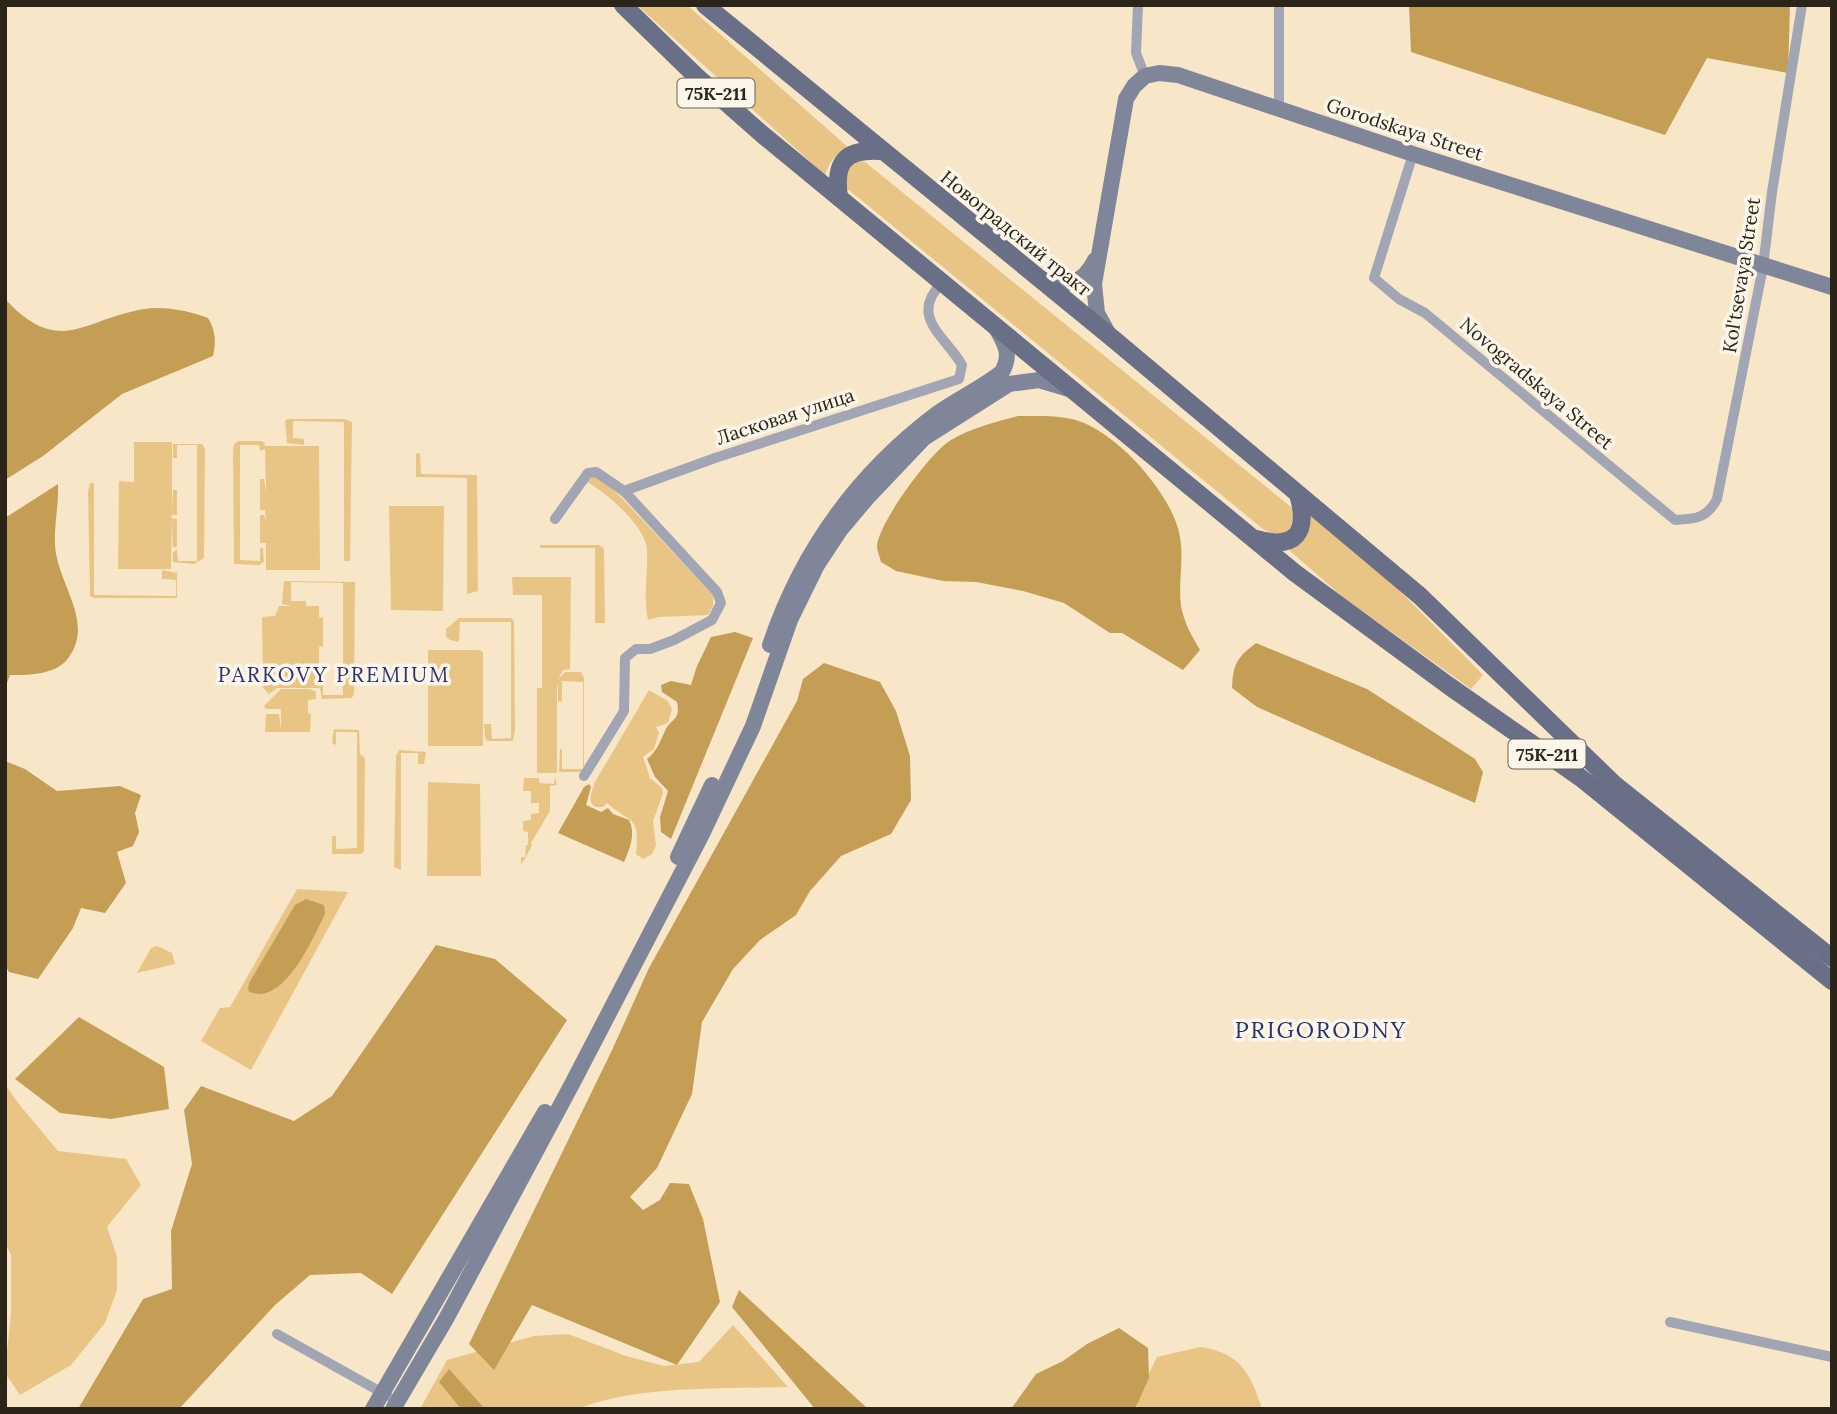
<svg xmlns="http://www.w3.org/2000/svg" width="1837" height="1414" font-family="Lora,serif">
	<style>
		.green { fill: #e9c585; fill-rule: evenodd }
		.forest { fill: #c59e56 }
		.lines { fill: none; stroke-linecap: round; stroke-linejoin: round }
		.street { stroke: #a2a6b4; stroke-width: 10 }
		.secondary { stroke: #80869a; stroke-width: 16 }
		.primary { stroke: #686f87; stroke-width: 18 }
		.labels { text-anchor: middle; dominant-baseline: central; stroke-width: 7; stroke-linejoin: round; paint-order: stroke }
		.shield { fill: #fcf5e9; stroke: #6a6357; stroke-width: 2 }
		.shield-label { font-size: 18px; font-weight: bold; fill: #2b2419 }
		.street-label { font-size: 19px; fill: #2b2419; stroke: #fcf5e9 }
		.neighbourhood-label { font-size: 21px; letter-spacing: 2px; fill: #29346d; stroke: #fcf5e9 }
		.quarter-label { font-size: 23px; letter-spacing: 2px; fill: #29346d; stroke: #fcf5e9 }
	</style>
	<rect width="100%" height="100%" fill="#f8e6c8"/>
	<g class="green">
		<path d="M 637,5 L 687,5 L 849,148 C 835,154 830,161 825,175 Z"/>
		<path d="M 856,160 L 865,162 L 1291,507 C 1298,517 1293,525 1286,533 L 1273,534 L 1263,529 L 844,186 L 842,171 Z"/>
		<path d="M 287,419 L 344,419 L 352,422 L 350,561 L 344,561 L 344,422 L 293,421 L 293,438 L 304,439 L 304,445 L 287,443 L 285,421 Z"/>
		<path d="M 239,441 L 261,441 L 264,442 L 265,446 L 319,446 L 320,570 L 266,570 L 266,543 L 260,543 L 260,515 L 264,515 L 266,521 L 265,510 L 260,510 L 260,479 L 264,479 L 266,493 L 265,449 L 260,451 L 259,445 L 240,445 L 240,560 L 260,561 L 260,548 L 263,548 L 264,562 L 259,565 L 234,564 L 233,452 L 234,444 Z"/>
		<path d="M 134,442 L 172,442 L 172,511 L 173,490 L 177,490 L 177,515 L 172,515 L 171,518 L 177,519 L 177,547 L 173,547 L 172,519 L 171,569 L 118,569 L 119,481 L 134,482 Z"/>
		<path d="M 173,444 L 202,444 L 205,449 L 204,558 L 194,564 L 173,562 L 173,552 L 177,550 L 178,561 L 197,561 L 197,445 L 177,445 L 177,458 L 173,458 Z"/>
		<path d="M 416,453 L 420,454 L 421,474 L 477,475 L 478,591 L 467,594 L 467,478 L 416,477 Z"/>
		<path d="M 593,476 L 603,480 L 621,497 L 713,595 L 713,606 L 708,615 L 658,617 L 648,620 C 643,597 648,572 647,549 C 645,526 606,492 587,482 Z"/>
		<path d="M 90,483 L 94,483 L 94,595 L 176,596 L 176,580 L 162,579 L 162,570 L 177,573 L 177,598 L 94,598 L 90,596 L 88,492 Z"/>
		<path d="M 389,506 L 444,506 L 443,611 L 391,610 Z"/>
		<path d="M 1310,515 L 1393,584 L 1483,675 L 1471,689 L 1344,598 L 1289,550 L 1303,539 Z"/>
		<path d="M 540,545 L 599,545 L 604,549 L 605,623 L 595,623 L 595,548 L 540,548 Z"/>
		<path d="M 512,577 L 571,577 L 570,669 L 563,670 L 558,679 L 565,672 L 581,672 L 584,678 L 584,769 L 581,772 L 559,772 L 560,749 L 562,749 L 562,769 L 583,769 L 583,682 L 562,681 L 562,702 L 558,701 L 558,684 L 557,688 L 557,773 L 537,773 L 537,688 L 542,688 L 542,595 L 513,595 Z"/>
		<path d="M 284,581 L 355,582 L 354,693 L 352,698 L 322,699 L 320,688 L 277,688 L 269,694 L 263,688 L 262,617 L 275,616 L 279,606 L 292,606 L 282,604 ZM 291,582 L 343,583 L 343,695 L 323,695 L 323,681 L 319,681 L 319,647 L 323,646 L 323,618 L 319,617 L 319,606 L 306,606 L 306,601 L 291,601 Z"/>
		<path d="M 459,618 L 511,618 L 514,621 L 515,730 L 513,741 L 488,741 L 485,738 L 484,724 L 491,724 L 492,739 L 511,738 L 511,622 L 460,622 L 459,642 L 450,640 L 446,637 L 446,629 Z"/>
		<path d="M 428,650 L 479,650 L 483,652 L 483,746 L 428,746 Z"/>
		<path d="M 281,689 L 310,689 L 316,692 L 316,699 L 308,700 L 308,713 L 311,714 L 310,732 L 265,732 L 266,714 L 279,714 L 281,730 L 281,709 L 266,709 L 264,706 Z"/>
		<path d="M 649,690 L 668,701 L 672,709 L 668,723 L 656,727 L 659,733 L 654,749 L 643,757 L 650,778 L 662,788 L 663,794 L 653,821 L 656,846 L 652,854 L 643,859 L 636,854 C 640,815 632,825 607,803 L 603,807 L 596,807 C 586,801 592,792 595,782 Z"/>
		<path d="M 334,729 L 359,730 L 360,754 L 365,758 L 364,852 L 361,854 L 332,854 L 332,836 L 336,836 L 336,849 L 357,848 L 357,732 L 336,732 L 336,745 L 332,743 Z"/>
		<path d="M 399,750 L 426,752 L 424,764 L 418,764 L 418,753 L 401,753 L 401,870 L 394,867 L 396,756 Z"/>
		<path d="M 555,777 L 557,785 L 550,786 L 550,811 L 531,843 L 532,846 L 521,865 L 521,857 L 525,857 L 526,845 L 528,845 L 528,832 L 523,831 L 523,821 L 531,820 L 531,814 L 539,813 L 539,803 L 531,803 L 531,791 L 523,791 L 524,778 L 539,778 L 539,783 L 554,784 Z"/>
		<path d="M 428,782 L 480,784 L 481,876 L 427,876 Z"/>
		<path d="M 297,889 L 348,892 L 251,1070 L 201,1041 L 220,1008 L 230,1007 Z"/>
		<path d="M 157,946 L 172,953 L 175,964 L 137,973 L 151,948 Z"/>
		<path d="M 5,1084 L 18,1103 L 58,1151 L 126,1159 L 141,1185 L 107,1227 L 117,1257 L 117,1290 L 105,1323 L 71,1365 L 20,1395 L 5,1373 L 11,1312 L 11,1255 L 5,1242 Z"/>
		<path d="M 733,1325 L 788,1387 C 725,1389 636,1385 578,1409 L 420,1409 L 447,1360 L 534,1336 L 568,1334 L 626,1356 L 664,1366 L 699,1362 Z"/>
		<path d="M 1200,1347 C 1240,1353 1250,1372 1262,1409 L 1137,1409 L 1138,1396 L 1157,1357 Z"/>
	</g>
	<g class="forest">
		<path d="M 1409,5 L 1790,5 L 1788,73 L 1707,58 L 1665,135 L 1411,52 Z"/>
		<path d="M 5,299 C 60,358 83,319 144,309 C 166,306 188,311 208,318 C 216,331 216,342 213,356 L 122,394 L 43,456 L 5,480 Z"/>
		<path d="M 1018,416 C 1036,416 1054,415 1072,419 C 1115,429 1173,494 1180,537 C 1184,560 1178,584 1181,606 C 1184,623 1192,636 1200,650 L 1183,670 L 1122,633 L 1110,633 L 1064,603 L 1023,591 L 976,582 L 943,581 L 896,571 L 881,562 C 880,557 877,551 877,546 C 878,524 931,451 951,440 C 971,428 996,422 1018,416 Z"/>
		<path d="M 58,484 C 59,504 54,525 55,544 C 56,582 95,621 69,657 C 57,675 30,675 10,675 L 5,688 L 5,518 Z"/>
		<path d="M 735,632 L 753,638 L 671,839 L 661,832 L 660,817 L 668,791 L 655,777 L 647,759 C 658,750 659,743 665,731 C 670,718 681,722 677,702 L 662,692 L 661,685 L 671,681 L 691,685 L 697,666 L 711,637 Z"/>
		<path d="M 1256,643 L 1367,689 L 1475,759 L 1483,772 L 1475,803 L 1257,707 L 1232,688 C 1233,663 1237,658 1256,643 Z"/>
		<path d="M 824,663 L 880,682 L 896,711 L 910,756 L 911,800 L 891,834 L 841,856 L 810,891 L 796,915 L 760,940 L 733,969 L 702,1022 L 692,1094 L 657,1168 L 630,1197 L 643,1210 L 660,1200 L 670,1183 L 689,1184 L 703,1219 L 720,1302 L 677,1365 L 532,1305 L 494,1370 L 469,1344 L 613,1048 L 649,968 L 797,701 L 803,679 Z"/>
		<path d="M 5,761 L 25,769 L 57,791 L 120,786 L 141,795 L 135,813 L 139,832 L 133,846 L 117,852 L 126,883 L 105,913 L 81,908 L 73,928 L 38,979 L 9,972 L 5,965 Z"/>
		<path d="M 589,784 L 591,787 L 586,805 L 601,812 L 608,808 L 613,814 L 629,820 C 636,834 630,848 624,862 L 558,833 L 584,787 Z"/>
		<path d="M 306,899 L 324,905 L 325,914 C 313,938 283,1009 248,991 L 249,983 L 295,905 Z"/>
		<path d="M 436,945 L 495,959 L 567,1020 L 392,1294 L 361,1273 L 310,1275 L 275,1305 L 179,1409 L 78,1409 L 143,1299 L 172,1289 L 171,1231 L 192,1164 L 184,1110 L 201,1086 L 294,1121 L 332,1096 Z"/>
		<path d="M 79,1017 L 164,1067 L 169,1109 L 111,1119 L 60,1113 L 15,1079 Z"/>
		<path d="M 739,1290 L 868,1409 L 815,1409 L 732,1307 Z"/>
		<path d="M 1119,1328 L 1148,1348 L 1149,1378 L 1135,1409 L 1011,1409 L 1036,1374 L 1063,1361 L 1087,1344 Z"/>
		<path d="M 449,1369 L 485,1409 L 461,1409 L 439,1382 Z"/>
	</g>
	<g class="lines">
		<g class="street">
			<path d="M 1138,5 L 1136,53 L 1145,76"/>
			<path d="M 1279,110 L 1279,5"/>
			<path d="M 1413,154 L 1374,278 L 1399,299 L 1425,313 L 1675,520 C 1696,519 1707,518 1717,499 L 1763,267 L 1772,192 L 1802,5"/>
			<path d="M 624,491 L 715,458 L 959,379 L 962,365 C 946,337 908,316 942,283"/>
			<path d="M 555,519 L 588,473 L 596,472 L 624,491 L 717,592 L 721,603 L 712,620 L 674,640 L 650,649 L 636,649 L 625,658 L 624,711 L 584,776"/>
			<path d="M 1670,1322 L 1832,1357"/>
			<path d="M 277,1334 L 388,1396"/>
		</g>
		<g class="secondary">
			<path d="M 1038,278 C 1064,287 1082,287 1095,260"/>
			<path d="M 1108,333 L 1097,313 L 1094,284 L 1126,99 L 1134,86 L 1145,76 L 1159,73 L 1178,75 L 1413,154 L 1832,287"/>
			<path d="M 770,645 C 802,550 858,473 938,413 C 959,398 982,388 1002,372 C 1012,354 1005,344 996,328"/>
			<path d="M 678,857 L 712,785"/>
			<path d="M 373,1409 L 545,1112"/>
			<path d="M 393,1409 L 446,1319 L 572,1084 L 702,834 L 753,726 L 790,620 L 817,565 L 840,530 L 867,498 L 924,438 L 1009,384 L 1039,380 L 1069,389"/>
		</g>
		<g class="primary">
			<path d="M 623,5 L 696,76 L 763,135 L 1295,573 L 1449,686 L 1581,778 L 1832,981"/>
			<path d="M 705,5 L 1111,337 L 1420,596 L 1614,784 L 1832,958"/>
			<path d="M 839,197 C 834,162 845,149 880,151"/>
			<path d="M 1256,539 C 1296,550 1309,533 1298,494"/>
		</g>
	</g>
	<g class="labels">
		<g class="shield">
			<rect x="677.5" y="78.5" width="77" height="29" rx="5"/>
			<rect x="1508.5" y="739.5" width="77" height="29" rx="5"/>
		</g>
		<g class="shield-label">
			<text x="716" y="93">75К-211</text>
			<text x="1547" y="754">75К-211</text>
		</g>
		<g class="street-label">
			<text transform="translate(1405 129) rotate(18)">Gorodskaya Street</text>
			<text transform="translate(1016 233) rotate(39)">Новоградский тракт</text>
			<text transform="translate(1741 275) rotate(-81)">Kol'tsevaya Street</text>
			<text transform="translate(1537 383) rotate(40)">Novogradskaya Street</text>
			<text transform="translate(785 416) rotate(-18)">Ласковая улица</text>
		</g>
		<g class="neighbourhood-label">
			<text x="334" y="674">PARKOVY PREMIUM</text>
		</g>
		<g class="quarter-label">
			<text x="1321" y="1029">PRIGORODNY</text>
		</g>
	</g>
	<rect width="1837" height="1414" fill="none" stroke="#2b2419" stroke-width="14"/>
</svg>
